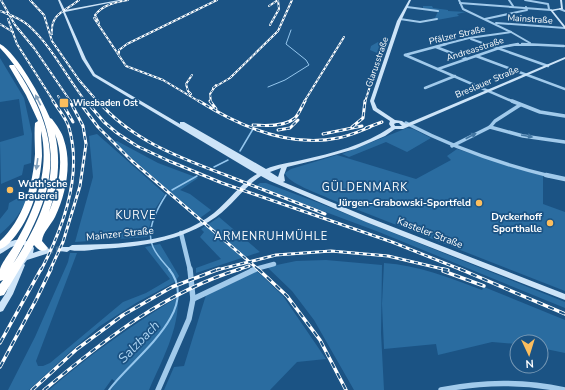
<svg xmlns="http://www.w3.org/2000/svg" width="565" height="390" font-family="'Nunito Sans',sans-serif">
	<style>
		.green { fill: #2a6ca0 }
		.lines { fill: none; stroke-linecap: round; stroke-linejoin: round }
		.stream-far2 { stroke: #94c6ed; stroke-width: 1 }
		.stream-far1 { stroke: #94c6ed; stroke-width: 1.5 }
		.stream { stroke: #94c6ed; stroke-width: 2 }
		.secondary-tunnel { stroke: #3d6d96; stroke-width: 6; stroke-dasharray: 6 3; stroke-linecap: butt }
		.street-far4 { stroke: #a1caeb; stroke-width: 2 }
		.street-far3 { stroke: #a1caeb; stroke-width: 2.5 }
		.street-far2 { stroke: #a1caeb; stroke-width: 3.5 }
		.street-far1 { stroke: #a1caeb; stroke-width: 4.5 }
		.street { stroke: #a1caeb; stroke-width: 5.5 }
		.secondary { fill: #cde4f8; fill-rule: evenodd }
		.highway { fill: #fff; fill-rule: evenodd }
		.rail-far2-casing { stroke: #fff; stroke-width: 2 }
		.rail-far1-casing { stroke: #fff; stroke-width: 3 }
		.rail-casing { stroke: #fff; stroke-width: 3.5 }
		.rail-far2 { stroke: #1b5384; stroke-width: 1; stroke-dasharray: 2.5; stroke-linecap: butt }
		.rail-far1 { stroke: #1b5384; stroke-width: 1.5; stroke-dasharray: 4; stroke-linecap: butt }
		.rail { stroke: #1b5384; stroke-width: 2; stroke-dasharray: 6; stroke-linecap: butt }
		.oneway { fill: #82a0bb }
		.oneway2 { fill: #4377a3 }
		.poi-dot { fill: #fcbe5e; stroke: #1b5384; stroke-width: 1.5 }
		.labels { text-anchor: middle; dominant-baseline: central; stroke-width: 3.5; stroke-linejoin: round; paint-order: stroke }
		.far-street-label { font-size: 9px; fill: #fff; stroke: #1b5384 }
		.far-poi-label { font-size: 9px; font-weight: bold; fill: #fff; stroke: #1b5384; text-anchor: start }
		.poi-label { font-size: 10px; font-weight: bold; fill: #fff; stroke: #1b5384; text-anchor: end }
		.street-label { font-size: 10px; fill: #fff; stroke: #1b5384 }
		.neighbourhood-label { font-size: 11px; letter-spacing: 1px; fill: #fff; stroke: #1b5384 }
		.near-water-label { font-size: 13px; font-style: italic; fill: #add4f2; stroke: #1b5384 }
	</style>
	<rect width="100%" height="100%" fill="#1b5384"/>
	<g class="green">
		<path d="M 423,6 L 432,6 L 433,8 L 448,10 L 448,11 L 466,12 L 457,14 L 459,16 L 437,20 L 433,19 L 435,18 L 438,11 L 423,8 Z"/>
		<path d="M 378,42 L 387,42 L 384,56 L 370,50 L 371,46 Z"/>
		<path d="M 0,58 L 24,98 L 32,134 L 31,163 L 24,165 L 22,175 L 1,184 L 0,142 L 24,135 L 19,99 L 0,102 Z"/>
		<path d="M 407,128 L 413,129 L 431,138 L 407,152 L 386,142 L 349,157 L 342,154 Z"/>
		<path d="M 97,134 L 165,194 L 153,212 L 147,237 L 75,242 L 93,177 L 89,136 Z"/>
		<path d="M 117,141 L 158,163 L 198,178 L 180,190 L 190,194 L 211,210 L 200,218 L 113,142 Z"/>
		<path d="M 457,149 L 543,176 L 543,204 L 565,212 L 565,291 L 330,199 C 320,194 287,183 285,173 L 291,169 L 337,155 L 416,179 L 451,160 L 447,156 Z"/>
		<path d="M 260,183 L 266,183 L 319,203 L 565,302 L 565,308 L 379,232 L 256,186 Z"/>
		<path d="M 27,193 L 29,193 C 23,210 14,223 0,234 L 0,219 L 8,209 L 9,203 Z"/>
		<path d="M 219,217 L 260,252 L 196,273 L 196,268 L 221,259 L 200,237 L 204,232 L 201,229 Z"/>
		<path d="M 160,244 L 179,276 L 175,282 L 136,303 L 100,326 L 72,350 L 29,390 L 8,390 L 35,337 L 68,262 L 70,253 L 77,253 L 36,361 L 38,366 L 43,366 L 50,363 L 123,302 L 146,293 L 170,279 L 145,247 Z"/>
		<path d="M 326,260 L 382,265 L 381,333 L 384,390 L 354,390 L 314,320 L 292,291 L 267,267 L 296,261 Z"/>
		<path d="M 384,263 C 418,265 450,278 482,290 L 484,287 L 565,320 L 565,353 L 541,348 L 541,342 L 517,342 L 517,344 L 492,342 L 438,355 L 436,344 L 384,349 L 382,304 Z"/>
		<path d="M 257,271 L 283,296 L 326,359 L 297,362 L 270,390 L 164,390 L 174,367 L 184,366 L 206,295 Z"/>
		<path d="M 178,297 C 179,330 162,360 149,390 L 111,390 L 116,382 L 112,379 L 104,390 L 49,390 C 89,355 132,325 178,297 Z"/>
	</g>
	<g class="lines">
		<path class="stream-far2" d="M 268,87 L 285,80 L 309,65 L 306,60 L 286,44 L 291,30"/>
		<g class="stream-far1">
			<path d="M 240,151 L 253,129"/>
			<path d="M 214,167 L 228,160"/>
			<path d="M 172,190 L 197,176"/>
			<path d="M 166,195 C 157,209 145,231 153,247 C 157,256 164,263 170,270"/>
		</g>
		<path class="stream" d="M 109,390 C 131,359 203,311 169,269"/>
		<path class="secondary-tunnel" d="M 47,251 L 62,249"/>
		<g class="street-far4">
			<path d="M 459,0 L 463,9 L 511,32 L 530,43"/>
			<path d="M 509,0 L 513,6"/>
			<path d="M 525,0 L 548,4 L 549,9"/>
			<path d="M 460,3 L 551,10"/>
			<path d="M 407,7 L 438,11"/>
			<path d="M 560,9 L 565,11"/>
			<path d="M 400,19 L 420,22 L 437,19"/>
			<path d="M 485,19 L 527,10 L 526,7"/>
			<path d="M 496,23 L 565,28"/>
			<path d="M 471,39 L 488,45"/>
			<path d="M 442,45 L 469,38 L 511,32"/>
			<path d="M 513,45 L 544,45"/>
		</g>
		<g class="street-far3">
			<path d="M 486,44 L 548,66"/>
			<path d="M 522,44 L 564,46"/>
			<path d="M 436,47 L 467,59"/>
			<path d="M 405,55 L 514,102"/>
			<path d="M 405,55 L 446,44"/>
			<path d="M 476,56 L 565,89"/>
			<path d="M 438,69 L 502,47 L 518,44"/>
			<path d="M 425,88 L 455,76"/>
		</g>
		<g class="street-far2">
			<path d="M 512,101 L 540,112 L 565,116"/>
			<path d="M 406,123 C 452,147 500,164 550,176"/>
			<path d="M 490,127 L 523,136 L 565,142"/>
			<path d="M 452,146 L 490,127 L 495,121 L 520,105"/>
		</g>
		<g class="street-far1">
			<path d="M 546,175 L 565,179"/>
			<path d="M 181,233 L 190,270"/>
			<path d="M 252,270 L 274,264"/>
		</g>
		<g class="street">
			<path d="M 193,299 L 256,269"/>
			<path d="M 158,390 L 189,319 L 193,299 L 190,269"/>
			<path d="M 441,390 C 484,381 523,381 565,390"/>
		</g>
		<g class="secondary">
			<path d="M 58,0 L 60,0 L 65,10 L 119,0 L 124,0 L 65,12 L 86,59 L 95,74 L 180,124 L 180,122 L 184,122 L 266,169 C 277,164 290,163 302,160 C 333,153 365,145 391,127 L 389,124 L 390,121 L 373,110 L 370,101 L 397,21 L 409,0 L 411,0 L 401,21 L 374,101 L 377,108 L 395,120 L 402,121 L 406,124 L 565,57 L 565,59 L 403,129 L 395,129 L 385,136 L 355,149 L 320,159 L 287,167 L 284,175 L 285,181 L 283,182 L 370,218 L 565,294 L 565,300 L 366,222 L 270,181 L 261,176 C 244,187 233,205 216,217 C 182,241 141,247 100,249 C 91,250 79,252 70,250 L 67,252 L 60,251 L 59,249 L 60,247 L 69,247 L 72,245 C 120,244 174,244 214,213 C 229,201 240,184 257,174 L 93,76 L 82,59 ZM 396,123 L 399,123 L 402,126 L 395,126 L 394,124 ZM 281,168 L 278,177 L 270,172 Z"/>
			<path d="M 560,0 L 562,0 L 563,9 L 553,11 L 565,26 L 565,29 L 550,10 L 561,8 Z"/>
			<path d="M 15,240 C 24,239 29,241 34,248 L 33,253 L 47,248 L 49,249 L 50,251 L 49,253 L 27,260 L 24,264 L 25,265 L 13,294 L 3,311 L 0,312 L 0,302 L 6,293 L 18,263 L 17,262 L 26,254 L 27,249 L 24,245 C 12,244 10,249 0,254 L 0,247 L 6,243 Z"/>
		</g>
		<path class="highway" d="M 0,44 C 17,53 42,99 50,118 L 52,119 C 57,126 62,132 64,140 C 72,164 66,194 55,217 C 51,225 43,232 42,241 L 48,248 L 46,250 C 40,252 38,249 34,245 L 4,295 L 0,296 L 0,284 L 3,280 L 0,281 C 0,277 0,272 0,269 C 2,262 12,250 16,242 C 35,209 50,170 41,131 C 41,140 42,148 42,156 C 40,184 33,213 16,235 C 12,240 7,247 0,249 L 0,241 C 23,220 33,185 35,154 C 35,144 34,133 35,123 L 38,121 L 26,95 L 9,66 L 10,65 L 14,65 C 66,143 59,185 13,264 C 50,207 66,158 33,95 C 24,78 13,62 0,48 ZM 55,134 C 65,159 59,187 49,212 C 58,187 61,160 55,134 Z"/>
		<defs>
			<g id="rail-far2">
				<path d="M 1,0 L 15,25 L 34,48 L 71,102"/>
				<path d="M 30,0 L 44,15 L 52,41 L 79,80 L 98,102"/>
				<path d="M 269,6 L 278,0"/>
				<path d="M 0,11 C 10,15 20,18 28,25 C 52,46 67,78 86,102"/>
				<path d="M 94,18 L 126,66 L 163,80 L 200,102"/>
				<path d="M 8,19 L 17,44 L 54,102"/>
				<path d="M 99,23 L 95,15 C 103,5 115,2 128,0"/>
				<path d="M 0,24 L 13,32"/>
				<path d="M 270,25 L 279,9 L 278,0"/>
				<path d="M 52,34 C 50,13 66,11 79,0"/>
				<path d="M 119,56 L 119,50 L 127,44 L 217,0"/>
				<path d="M 213,88 L 230,78 L 278,31 L 292,0"/>
				<path d="M 191,94 L 188,91 L 186,84 L 192,75"/>
				<path d="M 58,96 L 62,102"/>
				<path d="M 211,102 L 210,94 L 216,85"/>
				<path d="M 304,102 L 344,37"/>
				<path d="M 365,102 L 371,83"/>
			</g>
			<g id="rail-far1">
				<path d="M 61,101 L 73,122"/>
				<path d="M 86,101 L 104,122 L 117,133 L 137,146 L 169,161 L 222,183 L 392,242 L 462,270"/>
				<path d="M 98,101 C 132,141 181,158 228,176 C 261,189 293,201 325,214"/>
				<path d="M 199,101 C 239,126 290,148 338,138 C 349,136 360,131 370,127"/>
				<path d="M 210,101 L 216,109"/>
				<path d="M 80,103 L 98,127 L 132,161 L 259,270"/>
				<path d="M 253,125 C 265,126 284,127 295,118 C 299,114 302,106 305,101"/>
				<path d="M 352,127 L 363,118 L 365,101"/>
				<path d="M 366,128 L 382,122"/>
				<path d="M 278,130 L 290,128 L 298,120"/>
				<path d="M 323,134 L 362,126"/>
				<path d="M 41,270 C 63,228 83,175 69,128 C 67,119 58,109 53,101"/>
				<path d="M 50,270 L 63,242 L 80,186 L 86,144 L 83,126 L 70,101"/>
				<path d="M 217,270 L 276,255 L 331,251 L 388,256 L 447,270"/>
				<path d="M 237,270 L 249,266"/>
			</g>
			<g id="rail">
				<path d="M 258,269 L 287,296 L 320,340 L 346,390"/>
				<path d="M 443,269 L 448,270"/>
				<path d="M 460,269 L 565,314"/>
				<path d="M 443,271 L 484,286"/>
				<path d="M 0,343 L 41,269"/>
				<path d="M 0,367 L 36,300 L 51,269"/>
				<path d="M 32,390 L 77,349 L 123,315 L 172,287 L 219,269"/>
				<path d="M 44,390 C 104,340 165,292 240,269"/>
			</g>
		</defs>
		<use href="#rail-far2" class="rail-far2-casing"/>
		<use href="#rail-far1" class="rail-far1-casing"/>
		<use href="#rail" class="rail-casing"/>
		<use href="#rail-far2" class="rail-far2"/>
		<use href="#rail-far1" class="rail-far1"/>
		<use href="#rail" class="rail"/>
	</g>
	<defs><path id="oneway-solid" d="M-6-.8H1V-3.2L6.5 0L1 3.2V.8H-6Z"/></defs>
	<g class="oneway">
		<use href="#oneway-solid" transform="translate(38 100) rotate(-117)"/>
		<use href="#oneway-solid" transform="translate(37 164) rotate(98)"/>
	</g>
	<g class="oneway2">
		<use href="#oneway-solid" transform="translate(471 136) rotate(-27)"/>
		<use href="#oneway-solid" transform="translate(527 136) rotate(10)"/>
	</g>
	<g class="poi-dot">
		<rect x="59" y="98" width="10" height="10" rx="2"/>
		<circle cx="10" cy="190" r="4"/>
		<circle cx="479" cy="203" r="4"/>
		<circle cx="550" cy="223" r="4"/>
	</g>
	<g class="labels">
		<g class="far-street-label">
			<text transform="translate(530 19) rotate(4)">Mainstraße</text>
			<text transform="translate(457 35) rotate(-13)">Pfälzer Straße</text>
			<text transform="translate(475 49) rotate(-18)">Andreasstraße</text>
			<text transform="translate(377 62) rotate(-71)">Glarusstraße</text>
			<text transform="translate(487 82) rotate(-23)">Breslauer Straße</text>
		</g>
		<g class="far-poi-label">
			<text x="73" y="103">Wiesbaden Ost</text>
		</g>
		<g class="poi-label">
			<text x="18" y="184" text-anchor="start">Wuth'sche<tspan x="18" dy="12">Brauerei</tspan></text>
			<text x="471" y="203">Jürgen-Grabowski-Sportfeld</text>
			<text x="542" y="217">Dyckerhoff<tspan x="542" dy="12">Sporthalle</tspan></text>
		</g>
		<g class="street-label">
			<text transform="translate(430 233) rotate(21)">Kasteler Straße</text>
			<text transform="translate(120 234) rotate(-6)">Mainzer Straße</text>
		</g>
		<g class="neighbourhood-label">
			<text x="365" y="187">GÜLDENMARK</text>
			<text x="136" y="215">KURVE</text>
			<text x="271" y="236">ARMENRUHMÜHLE</text>
		</g>
		<g class="near-water-label">
			<text transform="translate(139 342) rotate(-46)">Salzbach</text>
		</g>
	</g>
	<g transform="translate(529 354) rotate(176)"><circle r="19" fill="#1b5384" stroke="#7698b5"/>
	<path d="M0-3L7 15L0 10L-7 15Z" fill="#fcbe5e"/>
	<text y="-6" font-size="11" font-weight="bold" text-anchor="middle" fill="#ffffff">N</text>
	</g>
</svg>
